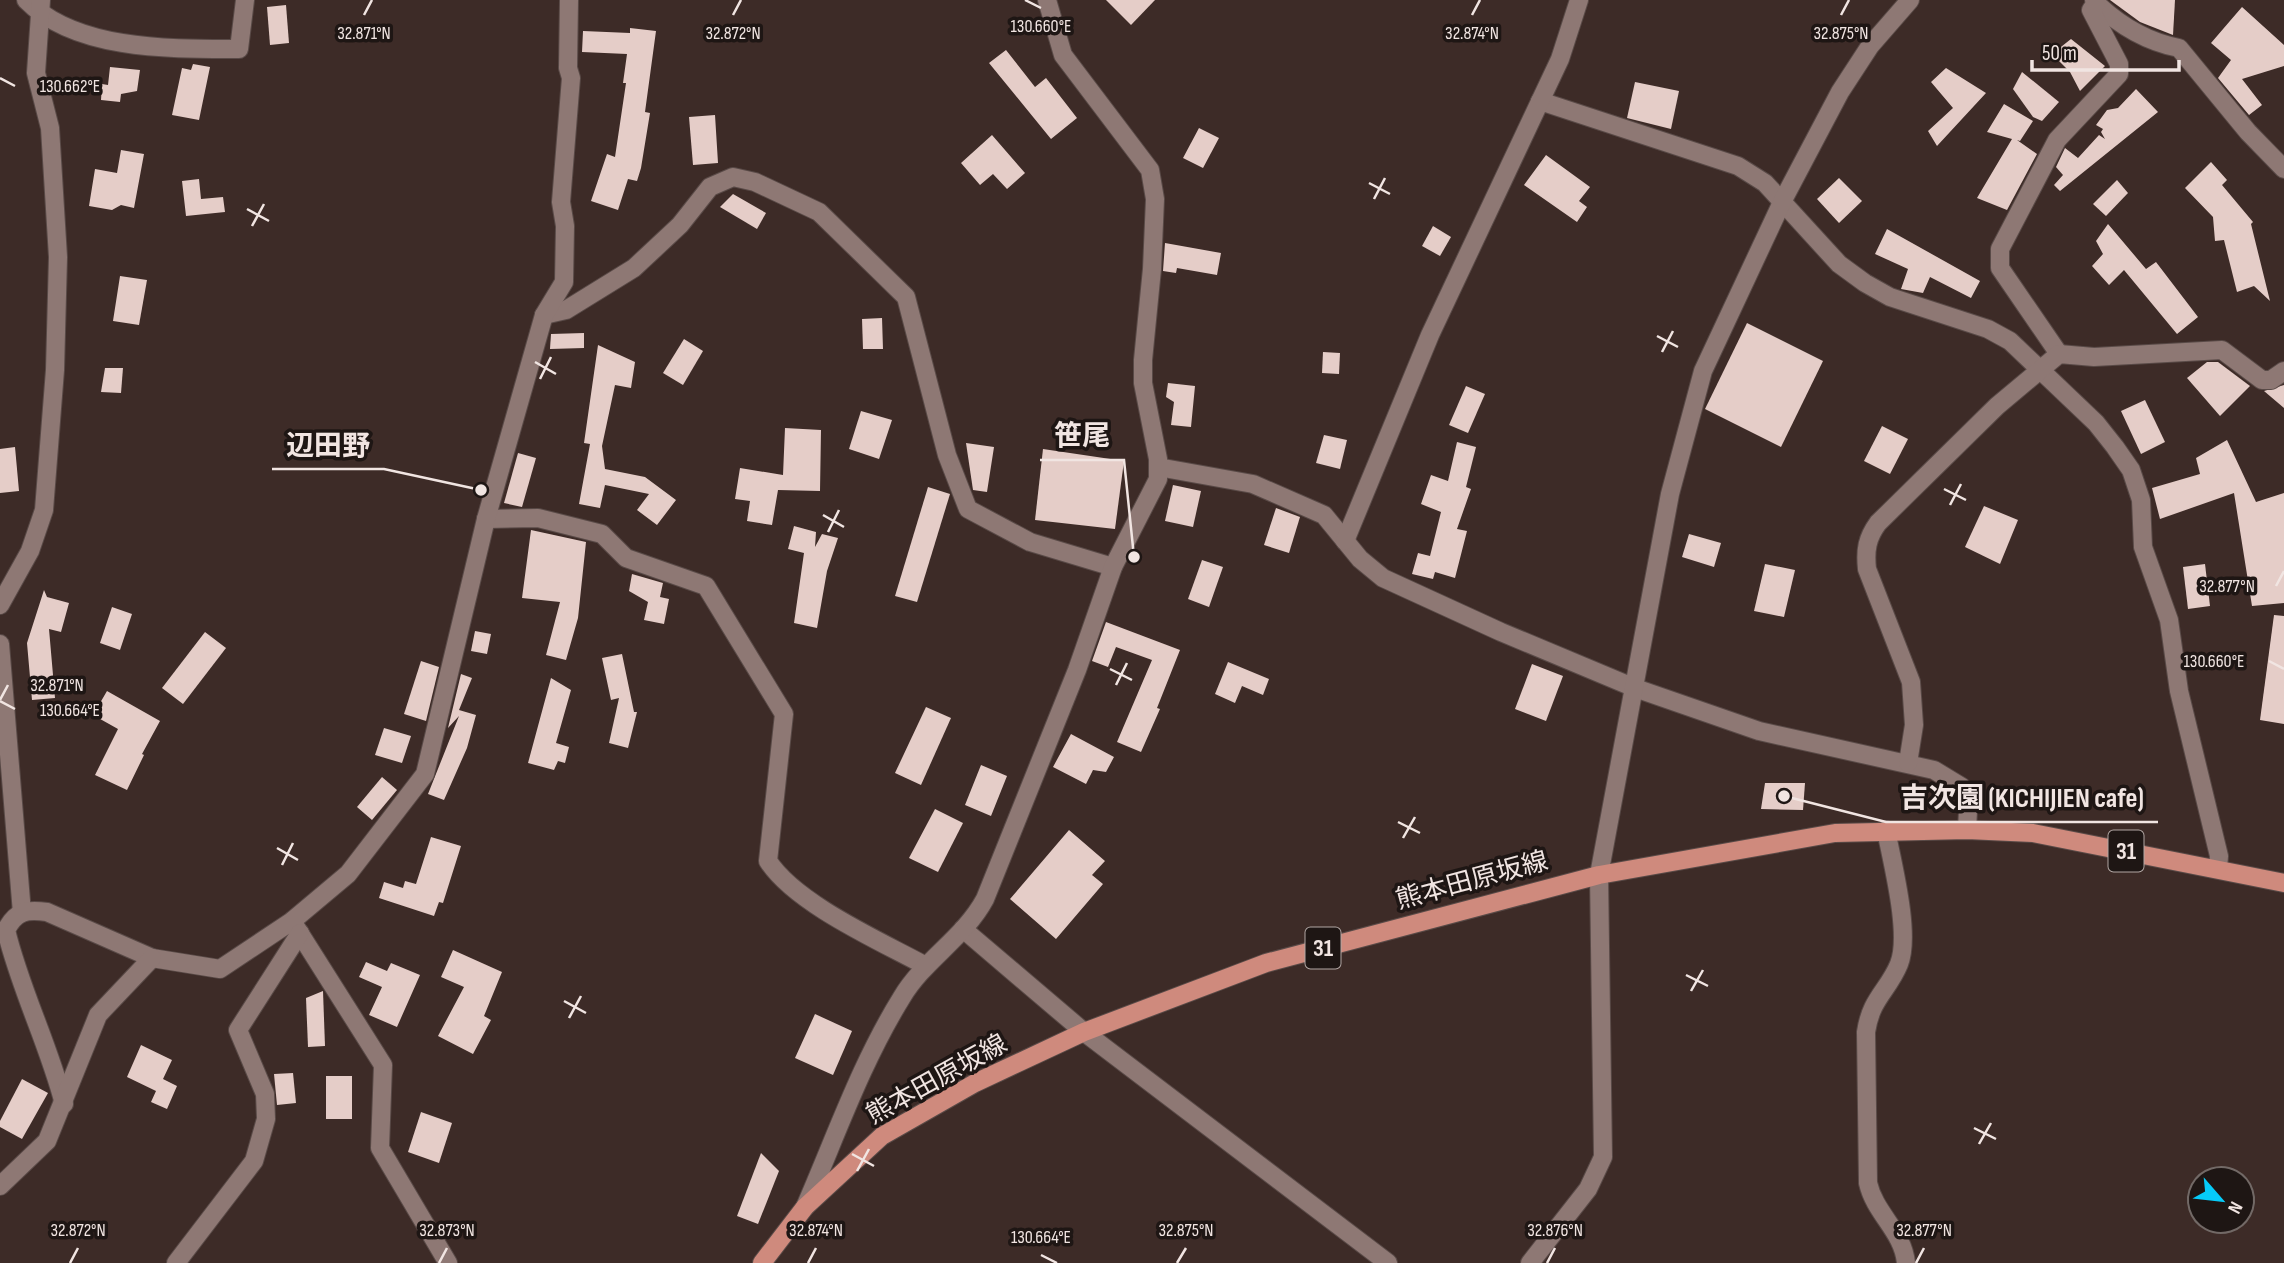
<svg xmlns="http://www.w3.org/2000/svg" width="2284" height="1263" font-family="'Sofia Sans Condensed','Noto Sans JP',sans-serif">
	<style>
		.building { fill: #e5cdc8 }
		.lines { fill: none; stroke-linecap: round; stroke-linejoin: round }
		.street-casing { stroke: #594a47; stroke-width: 20 }
		.secondary-casing { stroke: #594a47; stroke-width: 20 }
		.primary-casing { stroke: #594a47; stroke-width: 20 }
		.street { stroke: #8e7874; stroke-width: 18 }
		.secondary { stroke: #8e7874; stroke-width: 18 }
		.primary { stroke: #cf8a7d; stroke-width: 18 }
		.ticks { fill: none; stroke: #f1e5e2; stroke-width: 2.5 }
		.labels { text-anchor: middle; dominant-baseline: central; stroke-width: 7; stroke-linejoin: round; paint-order: stroke }
		.shield { fill: #1e1614; stroke: #b2a7a4; stroke-width: 2 }
		.shield-label { font-size: 24px; font-weight: bold; fill: #f1e5e2 }
		.street-label { font-size: 26px; fill: #f1e5e2; stroke: #1e1614 }
		.ticks-label { font-size: 18px; text-anchor: middle; fill: #f1e5e2; stroke: #1e1614; stroke-width: 7; stroke-linejoin: round; paint-order: stroke }
		.leader { fill: none; stroke: #f1e5e2; stroke-width: 2.5 }
		.callout-dot { fill: #f1e5e2; stroke: #1e1614; stroke-width: 2.5 }
		.callout-label { font-size: 28px; text-anchor: middle; font-weight: bold; fill: #f1e5e2; stroke: #1e1614; stroke-width: 7; stroke-linejoin: round; paint-order: stroke }
	</style>
	<rect width="100%" height="100%" fill="#3d2b27"/>
	<g class="building">
		<path d="M 1106,0 L 1155,0 L 1131,25 Z"/>
		<path d="M 2110,0 L 2175,0 L 2173,35 L 2140,22 Z"/>
		<path d="M 286,5 L 289,43 L 270,45 L 267,7 Z"/>
		<path d="M 2242,7 L 2284,45 L 2284,66 L 2242,79 L 2262,105 L 2249,115 L 2218,78 L 2231,60 L 2211,43 Z"/>
		<path d="M 630,28 L 656,31 L 645,112 L 650,113 L 641,168 L 637,181 L 628,179 L 618,210 L 591,201 L 607,154 L 615,157 L 626,83 L 623,83 L 627,54 L 582,52 L 583,31 L 630,33 Z"/>
		<path d="M 2071,39 L 2105,66 L 2080,91 L 2070,72 L 2052,54 Z"/>
		<path d="M 1006,50 L 1035,87 L 1046,78 L 1077,118 L 1051,139 L 989,63 Z"/>
		<path d="M 193,64 L 210,67 L 199,120 L 172,115 L 182,68 L 191,70 Z"/>
		<path d="M 110,67 L 140,70 L 137,91 L 121,94 L 120,102 L 101,100 L 102,84 L 108,85 Z"/>
		<path d="M 1946,68 L 1986,93 L 1937,146 L 1928,131 L 1953,108 L 1931,82 Z"/>
		<path d="M 2022,72 L 2059,102 L 2042,121 L 2033,117 L 2013,89 Z"/>
		<path d="M 1635,82 L 1679,91 L 1671,129 L 1627,118 Z"/>
		<path d="M 2136,89 L 2158,112 L 2060,191 L 2054,185 L 2063,175 L 2056,167 L 2065,148 L 2078,158 L 2099,135 L 2105,139 L 2101,132 L 2103,129 L 2096,125 L 2107,110 L 2118,108 Z"/>
		<path d="M 2004,104 L 2033,121 L 2020,141 L 2017,140 L 2037,154 L 2007,210 L 1977,198 L 2012,139 L 1987,132 Z"/>
		<path d="M 715,115 L 718,163 L 693,165 L 689,117 Z"/>
		<path d="M 1199,128 L 1219,138 L 1203,168 L 1183,158 Z"/>
		<path d="M 992,135 L 1025,173 L 1007,189 L 993,174 L 980,185 L 961,163 Z"/>
		<path d="M 121,150 L 144,154 L 134,208 L 121,205 L 112,210 L 89,206 L 95,169 L 117,173 Z"/>
		<path d="M 1546,155 L 1590,187 L 1579,201 L 1587,207 L 1577,222 L 1524,185 Z"/>
		<path d="M 2211,162 L 2227,180 L 2222,185 L 2253,222 L 2251,224 L 2270,301 L 2254,286 L 2237,292 L 2224,240 L 2215,241 L 2213,217 L 2185,188 Z"/>
		<path d="M 1839,178 L 1862,201 L 1839,223 L 1817,199 Z"/>
		<path d="M 199,179 L 201,199 L 223,197 L 225,212 L 186,216 L 182,181 Z"/>
		<path d="M 2117,180 L 2128,193 L 2106,216 L 2093,204 Z"/>
		<path d="M 733,194 L 766,213 L 757,229 L 720,207 Z"/>
		<path d="M 2108,224 L 2146,269 L 2156,262 L 2198,317 L 2177,334 L 2124,270 L 2109,285 L 2092,266 L 2103,254 L 2096,241 Z"/>
		<path d="M 1433,226 L 1451,237 L 1440,256 L 1422,246 Z"/>
		<path d="M 1887,229 L 1980,281 L 1971,298 L 1930,277 L 1923,293 L 1901,289 L 1908,269 L 1875,254 Z"/>
		<path d="M 1165,243 L 1221,253 L 1217,275 L 1177,268 L 1176,273 L 1163,271 Z"/>
		<path d="M 120,276 L 147,280 L 139,325 L 113,321 Z"/>
		<path d="M 882,318 L 883,349 L 863,349 L 862,319 Z"/>
		<path d="M 1747,323 L 1823,361 L 1781,447 L 1705,409 Z"/>
		<path d="M 584,333 L 584,348 L 550,349 L 551,334 Z"/>
		<path d="M 684,339 L 703,351 L 683,385 L 663,373 Z"/>
		<path d="M 598,345 L 635,362 L 631,388 L 615,385 L 602,446 L 605,469 L 645,477 L 676,500 L 657,525 L 637,510 L 649,494 L 605,485 L 600,508 L 579,504 L 590,444 L 584,443 Z"/>
		<path d="M 1323,352 L 1340,353 L 1339,374 L 1322,373 Z"/>
		<path d="M 2207,362 L 2218,362 L 2250,386 L 2220,416 L 2187,378 Z"/>
		<path d="M 105,368 L 123,368 L 121,393 L 101,392 Z"/>
		<path d="M 1168,383 L 1195,386 L 1191,427 L 1171,425 L 1174,402 L 1166,397 Z"/>
		<path d="M 2284,385 L 2284,408 L 2264,391 Z"/>
		<path d="M 1466,386 L 1485,394 L 1468,433 L 1449,425 Z"/>
		<path d="M 2145,400 L 2165,442 L 2141,454 L 2121,411 Z"/>
		<path d="M 861,411 L 892,420 L 879,459 L 849,449 Z"/>
		<path d="M 1882,426 L 1908,439 L 1890,474 L 1864,461 Z"/>
		<path d="M 785,428 L 821,430 L 820,491 L 778,490 L 772,525 L 747,521 L 750,501 L 735,499 L 740,468 L 783,475 Z"/>
		<path d="M 1324,435 L 1347,440 L 1340,469 L 1316,463 Z"/>
		<path d="M 2227,440 L 2256,502 L 2284,493 L 2284,603 L 2252,606 L 2234,493 L 2160,519 L 2152,488 L 2200,474 L 2196,458 Z"/>
		<path d="M 1457,442 L 1476,447 L 1466,487 L 1471,489 L 1457,529 L 1467,531 L 1455,578 L 1435,572 L 1433,579 L 1412,574 L 1418,553 L 1430,556 L 1441,512 L 1421,504 L 1431,475 L 1448,481 Z"/>
		<path d="M 966,443 L 994,447 L 987,492 L 973,490 Z"/>
		<path d="M 15,447 L 19,491 L 0,493 L 0,449 Z"/>
		<path d="M 1043,449 L 1124,461 L 1115,529 L 1035,520 Z"/>
		<path d="M 518,453 L 536,458 L 522,507 L 504,503 Z"/>
		<path d="M 1173,485 L 1201,491 L 1193,527 L 1165,521 Z"/>
		<path d="M 928,487 L 950,494 L 917,602 L 895,596 Z"/>
		<path d="M 1984,506 L 2018,520 L 2000,564 L 1965,547 Z"/>
		<path d="M 1276,508 L 1300,517 L 1289,553 L 1264,545 Z"/>
		<path d="M 794,526 L 816,532 L 815,547 L 822,534 L 838,538 L 827,571 L 817,628 L 794,623 L 804,553 L 788,549 Z"/>
		<path d="M 531,530 L 586,542 L 578,618 L 566,660 L 546,655 L 560,602 L 522,598 Z"/>
		<path d="M 1689,534 L 1721,543 L 1714,567 L 1682,557 Z"/>
		<path d="M 1202,560 L 1223,567 L 1209,607 L 1188,599 Z"/>
		<path d="M 1765,564 L 1795,570 L 1784,617 L 1754,611 Z"/>
		<path d="M 2205,564 L 2210,606 L 2188,609 L 2183,567 Z"/>
		<path d="M 632,574 L 663,583 L 660,597 L 669,599 L 664,624 L 644,620 L 648,602 L 629,591 Z"/>
		<path d="M 44,590 L 47,597 L 69,603 L 61,632 L 49,629 L 55,698 L 32,700 L 27,643 Z"/>
		<path d="M 112,607 L 132,614 L 120,650 L 100,643 Z"/>
		<path d="M 2274,615 L 2284,616 L 2284,724 L 2260,720 Z"/>
		<path d="M 1106,622 L 1180,650 L 1157,708 L 1160,709 L 1141,752 L 1117,742 L 1152,660 L 1116,647 L 1108,667 L 1092,661 Z"/>
		<path d="M 475,631 L 491,634 L 487,654 L 471,651 Z"/>
		<path d="M 205,632 L 226,648 L 183,704 L 162,688 Z"/>
		<path d="M 622,654 L 634,712 L 637,712 L 628,748 L 609,743 L 619,698 L 611,700 L 602,658 Z"/>
		<path d="M 421,661 L 439,667 L 426,721 L 404,714 Z"/>
		<path d="M 1228,662 L 1269,679 L 1263,695 L 1242,686 L 1235,703 L 1215,694 Z"/>
		<path d="M 1532,664 L 1563,676 L 1546,721 L 1515,709 Z"/>
		<path d="M 461,674 L 472,678 L 459,710 L 476,715 L 467,748 L 444,800 L 428,794 L 459,716 L 448,728 Z"/>
		<path d="M 551,678 L 571,690 L 556,743 L 569,747 L 565,763 L 558,761 L 554,770 L 528,763 Z"/>
		<path d="M 107,691 L 160,721 L 142,754 L 144,755 L 127,790 L 95,775 L 118,729 L 93,715 Z"/>
		<path d="M 926,707 L 951,718 L 921,785 L 895,773 Z"/>
		<path d="M 384,728 L 411,736 L 402,763 L 375,755 Z"/>
		<path d="M 1071,734 L 1114,757 L 1106,772 L 1093,770 L 1086,784 L 1053,767 Z"/>
		<path d="M 981,765 L 1007,776 L 991,816 L 965,805 Z"/>
		<path d="M 382,777 L 397,790 L 372,820 L 357,807 Z"/>
		<path d="M 1765,783 L 1805,783 L 1803,810 L 1761,809 Z"/>
		<path d="M 935,809 L 963,823 L 938,872 L 909,858 Z"/>
		<path d="M 1069,830 L 1105,861 L 1092,875 L 1103,884 L 1056,939 L 1010,899 Z"/>
		<path d="M 431,837 L 461,846 L 443,903 L 439,902 L 434,916 L 379,898 L 384,882 L 403,888 L 405,881 L 416,884 Z"/>
		<path d="M 453,950 L 502,972 L 484,1016 L 491,1020 L 473,1054 L 438,1036 L 464,987 L 441,977 Z"/>
		<path d="M 366,962 L 387,971 L 391,963 L 420,975 L 397,1027 L 369,1015 L 382,987 L 359,977 Z"/>
		<path d="M 323,991 L 325,1046 L 308,1047 L 306,998 Z"/>
		<path d="M 815,1014 L 852,1031 L 833,1075 L 795,1058 Z"/>
		<path d="M 141,1045 L 172,1060 L 163,1079 L 177,1086 L 167,1109 L 151,1102 L 156,1091 L 127,1077 Z"/>
		<path d="M 293,1073 L 296,1103 L 277,1105 L 274,1074 Z"/>
		<rect x="326" y="1076" width="26" height="43"/>
		<path d="M 22,1079 L 48,1093 L 22,1139 L 0,1127 L 0,1121 Z"/>
		<path d="M 421,1112 L 452,1123 L 439,1163 L 408,1152 Z"/>
		<path d="M 761,1153 L 779,1171 L 758,1224 L 737,1216 Z"/>
	</g>
	<g class="lines">
		<defs>
			<g id="street">
				<path d="M 26,0 C 76,51 172,49 239,49 L 245,0"/>
				<path d="M 2096,3 C 2119,25 2148,42 2179,48 L 2248,132 L 2284,169"/>
				<path d="M 1540,101 L 1738,166 L 1765,183 L 1839,264 L 1865,283 L 1890,297 L 1988,329 L 2010,341 L 2096,423 L 2115,447 L 2131,470 L 2141,500 L 2143,547 L 2169,620 L 2179,691 L 2219,856 L 2218,868"/>
				<path d="M 544,315 L 566,310 L 634,268 L 680,225 L 710,187 L 733,177 L 755,182 L 819,212 L 906,297 L 947,455 L 968,509 L 1030,542 L 1113,567"/>
				<path d="M 2059,354 L 2000,268 L 2000,249 L 2057,140 L 2119,74 L 2119,64 L 2091,10 L 2096,3 L 2094,0"/>
				<path d="M 1158,467 L 1253,484 L 1324,515 L 1360,559 L 1383,578 L 1501,632 L 1635,688 L 1759,731 L 1934,770 L 1962,787 L 1968,810 L 1967,830"/>
				<path d="M 486,519 L 538,518 L 602,534 L 626,558 L 706,586 L 784,714 L 768,861 C 796,904 880,941 926,966"/>
				<path d="M 1345,541 L 1430,335 L 1560,59 L 1579,0"/>
				<path d="M 0,605 L 30,551 L 44,510 L 55,370 L 58,257 L 50,128 L 36,73 L 41,0"/>
				<path d="M 0,644 L 22,913"/>
				<path d="M 1908,763 L 1914,725 L 1911,682 L 1867,569 C 1865,550 1867,538 1878,523 L 1997,406 L 2059,354 L 2094,357 L 2222,350 L 2262,380 L 2271,380 L 2284,371"/>
				<path d="M 1886,830 C 1892,862 1911,934 1899,964 C 1888,991 1871,998 1866,1032 L 1868,1183 C 1875,1214 1903,1231 1906,1263"/>
				<path d="M 292,921 L 383,1065 L 380,1148 L 448,1263"/>
				<path d="M 963,929 L 1084,1032 L 1388,1263"/>
				<path d="M 64,1104 C 49,1045 20,989 6,930 C 16,911 26,909 47,912 L 152,958 L 220,969 L 292,921 L 348,874 L 425,774 L 486,519 L 544,315 L 564,282 L 565,226 L 561,202 L 571,78 L 568,68 L 569,0"/>
				<path d="M 0,1186 L 47,1141 L 98,1015 L 152,958"/>
				<path d="M 805,1207 C 836,1136 861,1063 902,997 C 924,960 964,938 985,899 L 1077,670 L 1113,567 L 1158,479 L 1158,459 L 1143,383 L 1143,360 L 1152,269 L 1155,199 L 1150,170 L 1063,55 L 1047,0"/>
				<path d="M 176,1263 L 254,1161 L 266,1119 L 265,1094 L 238,1030 L 300,933"/>
				<path d="M 1530,1263 L 1588,1189 L 1603,1157 L 1599,875"/>
			</g>
			<path id="secondary" d="M 1599,875 L 1670,494 L 1703,371 L 1783,200 L 1840,92 L 1870,46 L 1910,0"/>
			<path id="primary" d="M 762,1263 L 805,1207 L 882,1136 L 975,1083 L 1084,1032 L 1266,963 L 1599,875 L 1835,833 L 1967,830 L 2033,833 L 2284,883"/>
		</defs>
		<use href="#street" class="street-casing"/>
		<use href="#secondary" class="secondary-casing"/>
		<use href="#primary" class="primary-casing"/>
		<use href="#street" class="street"/>
		<use href="#secondary" class="secondary"/>
		<use href="#primary" class="primary"/>
	</g>
	<path class="ticks" d="M 1025,0 L 1041,8M 364,15 L 372,0M 733,15 L 741,0M 1472,15 L 1480,0M 1841,15 L 1849,0M 0,78 L 15,86M 1369,183 L 1390,194M 1374,199 L 1385,178M 247,209 L 269,221M 252,226 L 264,204M 1657,336 L 1678,347M 1662,352 L 1673,331M 535,362 L 556,374M 540,379 L 551,357M 1944,489 L 1966,500M 1950,505 L 1961,484M 823,515 L 844,527M 828,532 L 839,510M 2276,586 L 2284,571M 2269,661 L 2284,669M 1110,669 L 1132,680M 1116,685 L 1127,663M 0,700 L 8,685M 0,701 L 15,709M 1398,822 L 1420,833M 1403,838 L 1415,817M 277,848 L 298,860M 282,865 L 293,843M 1686,975 L 1708,986M 1691,991 L 1703,970M 564,1001 L 586,1013M 569,1018 L 581,996M 1974,1128 L 1996,1139M 1979,1144 L 1991,1123M 852,1154 L 874,1166M 857,1171 L 869,1149M 1041,1255 L 1057,1263M 70,1263 L 78,1248M 439,1263 L 447,1248M 808,1263 L 816,1248M 1177,1263 L 1186,1248M 1547,1263 L 1555,1248M 1916,1263 L 1924,1248"/>
	<g class="labels">
		<g class="shield">
			<rect x="2108.5" y="830.5" width="35" height="41" rx="5"/>
			<rect x="1305.5" y="927.5" width="35" height="41" rx="5"/>
		</g>
		<g class="shield-label">
			<text x="2126" y="851">31</text>
			<text x="1323" y="948">31</text>
		</g>
		<g class="street-label">
			<text transform="translate(1472 881) rotate(-15)">熊本田原坂線</text>
			<text transform="translate(937 1080) rotate(-29)">熊本田原坂線</text>
		</g>
	</g>
	<g class="ticks-label">
		<text x="1041" y="32">130.660°E</text>
		<text x="364" y="39">32.871°N</text>
		<text x="733" y="39">32.872°N</text>
		<text x="1472" y="39">32.874°N</text>
		<text x="1841" y="39">32.875°N</text>
		<text x="70" y="92">130.662°E</text>
		<text x="2227" y="592">32.877°N</text>
		<text x="2214" y="667">130.660°E</text>
		<text x="57" y="691">32.871°N</text>
		<text x="70" y="716">130.664°E</text>
		<text x="78" y="1236">32.872°N</text>
		<text x="447" y="1236">32.873°N</text>
		<text x="816" y="1236">32.874°N</text>
		<text x="1186" y="1236">32.875°N</text>
		<text x="1555" y="1236">32.876°N</text>
		<text x="1924" y="1236">32.877°N</text>
		<text x="1041" y="1243">130.664°E</text>
	</g>
	<path class="leader" d="M1134 557L1124 460H1040M481 490L384 469H272M1784 796L1886 822H2158"/>
	<g class="callout-dot">
		<circle cx="1134" cy="557" r="7"/>
		<circle cx="481" cy="490" r="7"/>
		<circle cx="1784" cy="796" r="7"/>
	</g>
	<g class="callout-label">
		<text x="1082" y="445">笹尾</text>
		<text x="328" y="455">辺田野</text>
		<text x="2022" y="807">吉次園 (KICHIJIEN cafe)</text>
	</g>
	<g transform="translate(2221 1200) rotate(118)"><circle r="33" fill="#1e1614" stroke="#726966" stroke-width="2"/>
	<path d="M0-5L12 26L0 18L-12 26Z" fill="#06cbf9"/>
	<text y="-10" font-size="19" font-weight="bold" text-anchor="middle" fill="#f1e5e2">N</text>
	</g>
	<path d="M2032 60v10h147v-10" fill="none" stroke="#f1e5e2" stroke-width="3.5"/>
	<text x="2042" y="60" font-size="21" fill="#f1e5e2" stroke="#1e1614" stroke-width="5" paint-order="stroke">50 m</text>
</svg>
